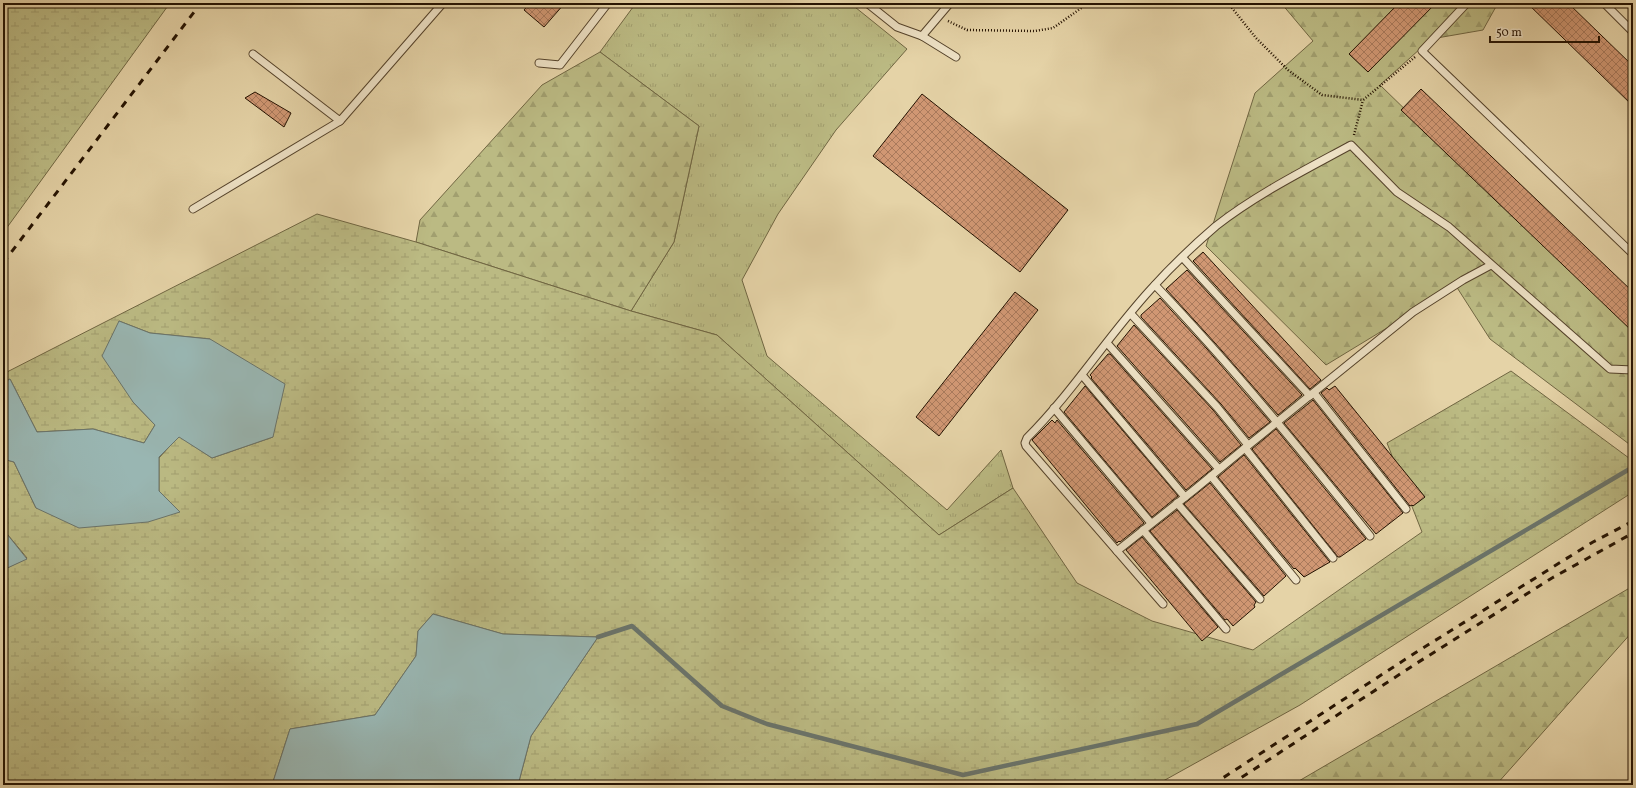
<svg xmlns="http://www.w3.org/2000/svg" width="1636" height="788" font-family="Vollkorn,serif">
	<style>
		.grass { fill: url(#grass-tufts); stroke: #706642 }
		.forest { fill: url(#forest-firs); stroke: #706642 }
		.wetland { fill: url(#wetland-marsh); stroke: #706642 }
		.water { fill: #99b6b2; stroke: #6a746b }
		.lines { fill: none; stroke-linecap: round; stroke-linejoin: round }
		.stream { stroke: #6a746b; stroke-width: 4.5 }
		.building { fill: url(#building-cross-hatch); stroke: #241201 }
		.lane-casing { stroke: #54422a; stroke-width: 9 }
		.path { stroke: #241201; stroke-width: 2.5; stroke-dasharray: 1 2; stroke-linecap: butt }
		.lane { stroke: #eee2c6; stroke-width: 7 }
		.rail { stroke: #241201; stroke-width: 3; stroke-dasharray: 7 7; stroke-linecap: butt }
	</style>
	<defs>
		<pattern id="grass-tufts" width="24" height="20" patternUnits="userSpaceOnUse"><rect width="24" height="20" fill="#bbba83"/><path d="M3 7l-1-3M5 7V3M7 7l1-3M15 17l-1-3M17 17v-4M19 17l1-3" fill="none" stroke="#a19f6f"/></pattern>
		<pattern id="forest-firs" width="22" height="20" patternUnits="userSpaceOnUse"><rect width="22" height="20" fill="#bbba83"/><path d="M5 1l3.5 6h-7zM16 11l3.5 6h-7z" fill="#a19f6f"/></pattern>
		<pattern id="wetland-marsh" width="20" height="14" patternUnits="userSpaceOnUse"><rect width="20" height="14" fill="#bbba83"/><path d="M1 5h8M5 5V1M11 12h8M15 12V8" fill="none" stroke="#a19f6f"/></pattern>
		<pattern id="building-cross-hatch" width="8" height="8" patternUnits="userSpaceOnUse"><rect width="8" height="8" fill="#d09773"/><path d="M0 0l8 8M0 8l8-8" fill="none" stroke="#a97a5c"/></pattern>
	</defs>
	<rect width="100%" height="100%" fill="#e5d3a7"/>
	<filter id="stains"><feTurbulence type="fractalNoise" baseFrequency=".005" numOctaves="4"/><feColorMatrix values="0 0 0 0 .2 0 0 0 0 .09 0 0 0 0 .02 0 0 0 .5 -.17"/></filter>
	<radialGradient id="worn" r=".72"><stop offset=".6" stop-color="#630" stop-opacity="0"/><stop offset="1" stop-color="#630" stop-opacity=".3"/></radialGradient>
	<path class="grass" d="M 636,3 L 850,3 L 907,49 L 836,130 L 778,214 L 742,280 L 767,356 L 947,510 L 1001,450 L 1013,488 L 939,535 L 717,335 L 631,311 L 674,242 L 699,126 L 600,52 Z"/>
	<g class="forest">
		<path d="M 1281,3 L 1498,3 L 1483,30 L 1431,39 L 1380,85 L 1633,331 L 1633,447 L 1490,339 L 1456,286 L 1326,365 L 1206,246 L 1255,93 L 1313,41 Z"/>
		<path d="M 600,52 L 699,126 L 674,242 L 631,311 L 416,242 L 420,220 L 542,85 Z"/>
		<path d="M 1633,586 L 1633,631 L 1496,785 L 1292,785 Z"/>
	</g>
	<g class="wetland">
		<path d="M 3,3 L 170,3 L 3,233 Z"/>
		<path d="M 317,214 L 416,242 L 631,311 L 717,335 L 939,535 L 1013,488 L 1077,583 L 1152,621 L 1253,650 L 1422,532 L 1387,443 L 1511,371 L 1633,461 L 1633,492 L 1300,705 L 1156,785 L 518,785 L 531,736 L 598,637 L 503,634 L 433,614 L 418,631 L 416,656 L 375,715 L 290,729 L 272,785 L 3,785 L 3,570 L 27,558 L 3,529 L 3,459 L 14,462 L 36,508 L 179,512 L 159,491 L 159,458 L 179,436 L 212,458 L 273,437 L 210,339 L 150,333 L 119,321 L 133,402 L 155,425 L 144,443 L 93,429 L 37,432 L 10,379 L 3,383 L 3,374 Z"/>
	</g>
	<g class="water">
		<path d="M 119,321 L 150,333 L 210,339 L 285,384 L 273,437 L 212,458 L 179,437 L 159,457 L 159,491 L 180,512 L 148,522 L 79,528 L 36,508 L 14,462 L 3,459 L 3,383 L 10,379 L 37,432 L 93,429 L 144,443 L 155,425 L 133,402 L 102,356 Z"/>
		<path d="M 3,529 L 27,559 L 3,570 Z"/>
		<path d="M 433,614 L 503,634 L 598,637 L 531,736 L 518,785 L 272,785 L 290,729 L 375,715 L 416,656 L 418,631 Z"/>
	</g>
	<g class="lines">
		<path class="stream" d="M 598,637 L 632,626 L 722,706 L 767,724 L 963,775 L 1197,724 L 1633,467"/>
	</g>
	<g class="building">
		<path d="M 530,3 L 565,3 L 544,27 L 524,10 Z"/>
		<path d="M 1399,3 L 1436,3 L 1368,72 L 1349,54 Z"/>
		<path d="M 1527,3 L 1568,3 L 1633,66 L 1633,106 Z"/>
		<path d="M 1421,89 L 1633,292 L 1633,332 L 1401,110 Z"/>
		<path d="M 255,92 L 291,113 L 284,127 L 245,98 Z"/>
		<path d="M 922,94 L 1068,210 L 1020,272 L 873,156 Z"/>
		<path d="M 1203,252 L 1321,380 L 1310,389 L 1195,263 L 1193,261 Z"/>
		<path d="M 1187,270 L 1302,395 L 1278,415 L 1215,343 L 1166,289 Z"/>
		<path d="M 1015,292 L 1038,310 L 939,436 L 916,417 Z"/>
		<path d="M 1160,298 L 1207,349 L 1270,422 L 1249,438 L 1221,404 L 1141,317 L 1141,315 Z"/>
		<path d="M 1134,325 L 1213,410 L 1241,445 L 1220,462 L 1117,346 Z"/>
		<path d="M 1108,354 L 1110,354 L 1212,469 L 1186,490 L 1091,378 L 1092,377 L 1090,375 Z"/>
		<path d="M 1085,386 L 1178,496 L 1152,517 L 1064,412 Z"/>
		<path d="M 1335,386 L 1425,497 L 1413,506 L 1412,505 L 1410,506 L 1321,393 L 1327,388 L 1329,390 Z"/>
		<path d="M 1313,400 L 1403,513 L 1376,534 L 1284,423 Z"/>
		<path d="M 1052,420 L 1055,423 L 1057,420 L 1144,523 L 1120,542 L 1119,541 L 1117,543 L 1032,440 Z"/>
		<path d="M 1276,429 L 1366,539 L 1340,557 L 1338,557 L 1252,449 Z"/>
		<path d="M 1244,455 L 1329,561 L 1330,562 L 1304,577 L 1295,568 L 1294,569 L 1218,477 Z"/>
		<path d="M 1210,483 L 1286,576 L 1264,596 L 1184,504 Z"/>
		<path d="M 1177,510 L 1256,602 L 1254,605 L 1255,607 L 1233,626 L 1227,619 L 1225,620 L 1150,531 Z"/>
		<path d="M 1142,537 L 1218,627 L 1202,641 L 1126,550 Z"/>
	</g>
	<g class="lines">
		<defs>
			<g id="lane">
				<path d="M 867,3 L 897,27 L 922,36 L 956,57"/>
				<path d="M 1467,3 L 1422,51 L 1633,254"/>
				<path d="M 1604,3 L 1633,32"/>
				<path d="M 922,36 L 950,3"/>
				<path d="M 253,54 L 340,121 L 443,3"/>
				<path d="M 539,63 L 560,65 L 608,3"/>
				<path d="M 193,209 L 340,121"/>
				<path d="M 1183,258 L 1310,396"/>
				<path d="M 1155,285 C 1231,365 1301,450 1370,536"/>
				<path d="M 1131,314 L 1217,407 L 1248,445"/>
				<path d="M 1107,343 L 1219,469"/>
				<path d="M 1082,375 L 1185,497"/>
				<path d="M 1314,393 L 1406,509"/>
				<path d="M 1054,408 L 1151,523"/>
				<path d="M 1245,448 L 1333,558"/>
				<path d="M 1211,476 L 1296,580"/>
				<path d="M 1177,503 L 1260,599"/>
				<path d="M 1143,530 L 1226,629"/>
				<path d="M 1117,551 L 1194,490 L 1245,448 L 1413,312 L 1463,280 L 1491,265"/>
				<path d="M 1163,604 L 1026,446 L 1025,443 L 1027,438 C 1073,392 1107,337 1151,289 C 1170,268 1195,244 1216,226 C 1257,194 1305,170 1351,145 L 1397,192 L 1449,227 L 1610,369 L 1633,370"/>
			</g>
		</defs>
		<use href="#lane" class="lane-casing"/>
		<g class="path">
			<path d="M 1228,3 L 1256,38 L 1288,70 L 1322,95 L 1363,100 L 1415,57"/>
			<path d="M 948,21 L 967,30 L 1035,31 L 1053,28 L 1087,4 L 1104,3"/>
			<path d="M 1354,135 L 1363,100"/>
		</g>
		<use href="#lane" class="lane"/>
		<g class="rail">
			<path d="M 3,263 L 201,3"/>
			<path d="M 1212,785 L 1415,653 L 1593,542 L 1633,521"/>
			<path d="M 1230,785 L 1417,663 L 1552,578 L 1633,533"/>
		</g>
	</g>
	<rect width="1636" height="788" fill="none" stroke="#e5d3a7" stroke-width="16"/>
	<rect x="4" y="4" width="1628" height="780" fill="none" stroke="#241201" stroke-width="2"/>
	<rect x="8" y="8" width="1620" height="772" fill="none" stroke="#241201"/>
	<path d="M1490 36v6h109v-6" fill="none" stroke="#241201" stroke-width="2"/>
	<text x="1496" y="36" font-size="12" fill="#241201" stroke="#eee2c6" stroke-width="3" paint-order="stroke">50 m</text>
	<rect width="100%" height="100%" filter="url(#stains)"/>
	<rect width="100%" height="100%" fill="url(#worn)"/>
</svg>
